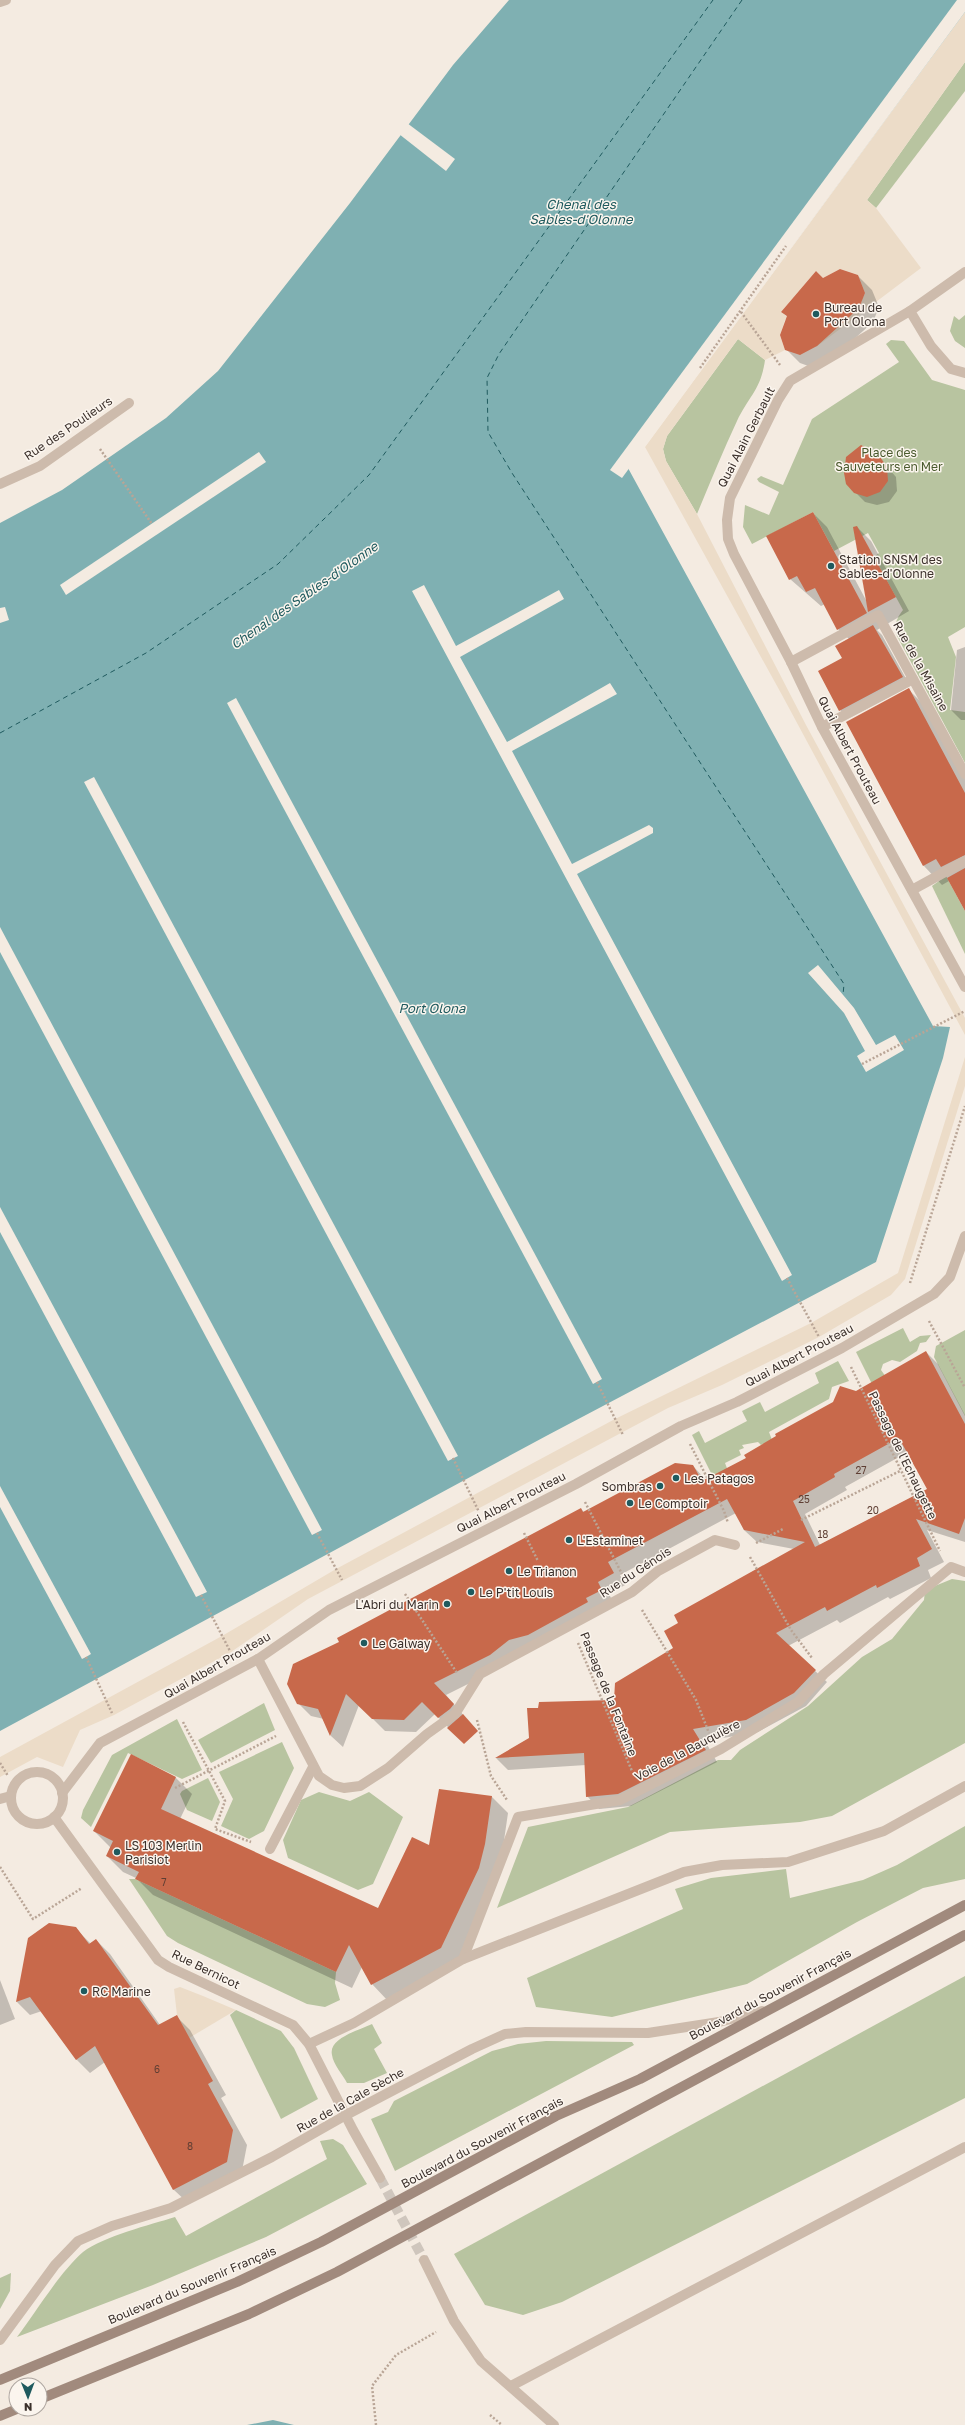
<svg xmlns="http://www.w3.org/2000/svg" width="965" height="2425" font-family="'Golos Text',sans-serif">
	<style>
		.green { fill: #b8c4a0 }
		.plaza { fill: #ecdcc8 }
		.water { fill: #7fb0b2 }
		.pier { fill: #f4ebe1 }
		.shadow { fill: #0003; fill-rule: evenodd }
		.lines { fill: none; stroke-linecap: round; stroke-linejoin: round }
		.ferry { stroke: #1f5a5e; stroke-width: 1; stroke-dasharray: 5 4; stroke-linecap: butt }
		.building { fill: #c8694b; fill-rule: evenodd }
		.street-tunnel { stroke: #cfc6bd; stroke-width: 10; stroke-dasharray: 10 5; stroke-linecap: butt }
		.path { stroke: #b9a596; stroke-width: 2.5; stroke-dasharray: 2 2; stroke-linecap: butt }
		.lane { stroke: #cdbbac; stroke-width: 10 }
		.street { stroke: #cdbbac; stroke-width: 10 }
		.secondary { stroke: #a18a7d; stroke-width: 10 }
		.poi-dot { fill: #1f5a5e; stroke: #fbf5ee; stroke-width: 1.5 }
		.labels { text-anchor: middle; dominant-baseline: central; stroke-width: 3; stroke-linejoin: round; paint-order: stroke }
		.number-label { font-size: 10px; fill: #5e3e33 }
		.poi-label { font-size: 12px; fill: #3b302b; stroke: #fbf5ee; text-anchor: start }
		.street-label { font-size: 12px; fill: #3b302b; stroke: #fbf5ee }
		.park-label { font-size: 12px; fill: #4a5a2e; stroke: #fbf5ee }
		.water-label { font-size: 13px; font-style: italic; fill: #1f5a5e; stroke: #fbf5ee }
	</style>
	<rect width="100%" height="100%" fill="#f4ebe1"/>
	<g class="green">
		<path d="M 965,62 L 965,91 L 876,208 L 867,200 Z"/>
		<path d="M 965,315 L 965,348 L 955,341 L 950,331 L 954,316 L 959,320 Z"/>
		<path d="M 738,339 L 765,360 C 761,390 748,397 737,421 C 723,451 710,483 697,514 L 666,461 L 663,449 L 667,436 Z"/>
		<path d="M 891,340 L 904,341 L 932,380 L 965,390 L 965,627 L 948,637 L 956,657 L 950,710 L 965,712 L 965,763 L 897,636 C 894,625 896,619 903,610 L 874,557 L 879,553 L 868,533 L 834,551 L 813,512 L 752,544 L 743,527 L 745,505 L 769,515 L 779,492 L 759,482 L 757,479 L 761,476 L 783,485 L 812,419 L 899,362 L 886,344 Z"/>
		<path d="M 946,876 L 965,911 L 965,954 L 932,886 Z"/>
		<path d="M 903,1328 L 910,1342 L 920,1336 L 931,1335 L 926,1342 L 920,1343 L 917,1351 L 900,1362 L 892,1360 L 883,1364 L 881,1370 L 886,1377 L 874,1388 L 856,1352 Z"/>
		<path d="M 965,1330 L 965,1416 L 934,1357 L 936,1346 Z"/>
		<path d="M 838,1361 L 849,1381 L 832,1387 L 829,1399 L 769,1432 L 772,1440 L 761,1445 L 758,1442 L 742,1445 L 744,1448 L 739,1450 L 741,1455 L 725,1463 L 728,1471 L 714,1479 L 692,1435 L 699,1431 L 705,1443 L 747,1421 L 742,1411 L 760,1402 L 765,1412 L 819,1383 L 815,1373 Z"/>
		<path d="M 952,1579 L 965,1581 L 965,1743 L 832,1816 L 800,1822 L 670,1832 L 497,1908 L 528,1827 L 628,1807 L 718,1760 L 731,1760 L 740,1750 L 808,1706 L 862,1657 L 892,1639 L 924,1600 L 925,1590 Z"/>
		<path d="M 264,1703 L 275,1730 L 211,1763 L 198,1740 Z"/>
		<path d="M 177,1719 L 202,1770 L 182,1779 L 128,1753 L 91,1827 L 81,1818 L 83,1810 L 112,1755 Z"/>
		<path d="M 282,1742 L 294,1768 L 264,1831 L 249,1839 L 221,1826 L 233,1799 L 219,1772 Z"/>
		<path d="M 208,1778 L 220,1802 L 212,1821 L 187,1810 L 180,1794 L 182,1791 Z"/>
		<path d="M 319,1792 L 350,1801 L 369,1792 L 403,1817 L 373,1884 L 358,1890 L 288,1858 L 283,1840 L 301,1800 Z"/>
		<path d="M 965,1826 L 965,1879 L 923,1888 L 857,1922 L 747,1984 L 612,2017 L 536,2007 L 527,1978 L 683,1909 L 675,1889 L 711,1878 L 786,1869 L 790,1898 L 863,1880 L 897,1865 Z"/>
		<path d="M 129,1879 L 135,1879 L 336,1972 L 335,1983 L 340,2000 L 325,2007 L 307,2004 L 178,1943 L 167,1936 Z"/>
		<path d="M 965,1976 L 965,2098 L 562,2302 L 523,2315 L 485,2305 L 454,2254 Z"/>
		<path d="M 236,2010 L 281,2031 L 294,2048 L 318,2099 L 281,2119 L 230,2015 Z"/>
		<path d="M 372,2024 L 382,2043 L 374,2049 L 387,2073 L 364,2083 L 347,2083 C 343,2075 333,2064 332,2055 C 328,2038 360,2030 372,2024 Z"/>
		<path d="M 546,2041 L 632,2042 L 634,2045 L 395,2171 L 371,2119 L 388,2112 L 394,2101 L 492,2051 L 518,2044 Z"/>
		<path d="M 333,2139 L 343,2145 L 367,2184 L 266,2237 L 153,2285 L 17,2337 C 36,2312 60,2272 83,2252 C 104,2236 150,2225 175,2217 L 186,2236 L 327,2159 L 320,2141 Z"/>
		<path d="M 11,2273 L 10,2291 L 0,2309 L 0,2278 Z"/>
	</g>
	<g class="plaza">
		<path d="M 965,12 L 965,62 L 867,200 L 876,208 L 921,268 L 816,347 L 821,334 L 828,336 L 845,320 L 843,316 L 858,309 L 865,293 L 858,275 L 840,269 L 823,278 L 816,271 L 781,312 L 789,318 L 785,320 L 780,335 L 785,350 L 765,360 L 738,339 L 667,436 L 663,449 L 666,461 L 697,514 L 806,725 L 965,1018 L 965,1035 L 782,695 L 645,447 Z"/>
		<path d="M 965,1057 L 965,1086 L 905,1279 L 891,1295 L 819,1337 L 722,1385 L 668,1408 L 308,1599 L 231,1652 L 114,1715 L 80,1730 L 63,1767 L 37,1757 L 0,1777 L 0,1757 L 222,1636 L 336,1569 L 615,1419 L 811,1323 L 898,1273 Z"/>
		<path d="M 180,1987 L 203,1996 L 236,2010 L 189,2038 L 177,2015 L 174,1989 Z"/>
	</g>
	<g class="water">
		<path d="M 509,0 L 965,0 L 965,12 L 628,468 L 933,1026 L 950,1027 L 943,1058 L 876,1262 L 548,1435 L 0,1731 L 0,523 L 62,490 L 166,418 L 218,371 L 350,203 L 453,65 Z"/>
		<path d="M 273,2420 L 294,2425 L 247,2425 Z"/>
	</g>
	<g class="pier">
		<path d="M 957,0 L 965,0 L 965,12 L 622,478 L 610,470 Z"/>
		<path d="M 407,123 L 455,159 L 446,171 L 399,134 Z"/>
		<path d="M 259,452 L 266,462 L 66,595 L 60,585 Z"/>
		<path d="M 424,585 L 456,646 L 559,590 L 564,599 L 460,657 L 507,742 L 610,683 L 617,694 L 512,751 L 572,864 L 649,825 L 653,828 L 653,833 L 577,874 L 792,1275 L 782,1281 L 412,591 Z"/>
		<path d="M 5,607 L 9,620 L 0,623 L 0,608 Z"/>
		<path d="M 236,698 L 602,1379 L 593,1384 L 227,703 Z"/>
		<path d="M 94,777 L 458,1456 L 448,1461 L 84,782 Z"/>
		<path d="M 0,927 L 322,1530 L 312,1535 L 0,952 Z"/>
		<path d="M 818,965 L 854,1008 L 876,1045 L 895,1035 L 904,1050 L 866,1072 L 857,1056 L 865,1051 L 844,1013 L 808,973 Z"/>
		<path d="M 0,1207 L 207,1592 L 196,1597 L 0,1232 Z"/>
		<path d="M 0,1486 L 91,1654 L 86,1657 L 82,1659 L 0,1507 Z"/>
	</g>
	<g class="shadow">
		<path d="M 858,276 L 872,290 L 879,307 L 873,322 L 831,360 L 814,368 L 800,363 L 786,349 L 788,317 L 782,312 L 822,279 Z"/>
		<path d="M 877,455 L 896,477 L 897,491 L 889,502 L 877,505 L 865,502 L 855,492 Z"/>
		<path d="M 813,513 L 827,527 L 867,602 L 857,527 L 871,541 L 909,611 L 877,630 L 882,635 L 910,686 L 849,718 L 840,710 L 844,659 L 849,639 L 838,629 L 825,604 L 821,606 L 790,579 Z"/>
		<path d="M 965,647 L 965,720 L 961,720 L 951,710 L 957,650 Z"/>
		<path d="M 909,690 L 928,709 L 965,778 L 965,910 L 949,881 L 942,885 L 924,866 Z"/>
		<path d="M 926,1352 L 938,1364 L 965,1415 L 965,1542 L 927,1530 L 944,1562 L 928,1570 L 931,1578 L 890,1599 L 888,1597 L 840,1623 L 837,1620 L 788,1646 L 827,1682 L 806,1706 L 758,1732 L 705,1741 L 717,1762 L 631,1806 L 599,1809 L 587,1796 L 586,1765 L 508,1770 L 496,1758 L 530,1738 L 539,1709 L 614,1700 L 674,1648 L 680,1623 L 794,1549 L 757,1542 L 744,1530 L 736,1513 L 620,1575 L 625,1585 L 609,1594 L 613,1602 L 502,1667 L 446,1695 L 465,1717 L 451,1730 L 435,1714 L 416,1732 L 385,1731 L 359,1705 L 343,1747 L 331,1736 L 324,1719 L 311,1716 L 298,1703 L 340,1642 L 581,1509 L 584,1512 L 693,1466 L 706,1480 L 747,1458 ZM 908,1452 L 928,1489 L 820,1545 L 805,1514 L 847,1490 L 845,1487 Z"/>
		<path d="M 131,1756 L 176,1778 L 192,1794 L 180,1819 L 378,1910 L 430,1846 L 440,1790 L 492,1797 L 508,1813 L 501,1861 L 457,1964 L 388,2001 L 372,1984 L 362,1967 L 352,1988 L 153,1895 L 136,1878 L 123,1872 L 107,1856 L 111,1848 L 94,1831 Z"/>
		<path d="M 75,1928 L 91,1944 L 96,1940 L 110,1954 L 160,2025 L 176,2016 L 190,2030 L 226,2095 L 221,2098 L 247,2145 L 241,2176 L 188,2203 L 174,2190 L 105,2062 L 90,2073 L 76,2059 L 42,2011 L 30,2015 L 17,2002 L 29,1938 Z"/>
		<path d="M 0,1980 L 15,2019 L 0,2025 Z"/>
	</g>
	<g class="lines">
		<g class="ferry">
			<path d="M 742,0 L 499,354 L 487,378 L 488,432 L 512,473 L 844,984 L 843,995"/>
			<path d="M 0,733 L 146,653 L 278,564 L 369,475 L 713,0"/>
		</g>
	</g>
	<g class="building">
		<path d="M 840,269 L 858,275 L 865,293 L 859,308 L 817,346 L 800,355 L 785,350 L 780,335 L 787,316 L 781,312 L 816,271 L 823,278 Z"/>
		<path d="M 861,445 L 878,454 L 887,467 L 888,481 L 880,492 L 867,497 L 854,493 L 846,484 L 844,473 L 846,457 Z"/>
		<path d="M 813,512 L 867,613 L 837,630 L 815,588 L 806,592 L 797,576 L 789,580 L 766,536 Z"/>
		<path d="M 857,526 L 896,597 L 868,612 L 853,527 Z"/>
		<path d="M 873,625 L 903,677 L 839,711 L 818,671 L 842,658 L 835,646 Z"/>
		<path d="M 909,688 L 965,793 L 965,855 L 941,867 L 936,859 L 923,866 L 846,722 Z"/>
		<path d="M 965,868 L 965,911 L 947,878 Z"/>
		<path d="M 926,1351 L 965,1424 L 965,1518 L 959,1534 L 916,1519 L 932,1549 L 917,1558 L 920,1566 L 877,1588 L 876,1585 L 827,1611 L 825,1607 L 776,1633 L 816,1670 L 794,1693 L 746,1720 L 693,1729 L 706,1750 L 618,1794 L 586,1797 L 584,1753 L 495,1758 L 529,1738 L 527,1708 L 538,1708 L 539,1702 L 614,1700 L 615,1683 L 673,1648 L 664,1631 L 678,1623 L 674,1615 L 805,1542 L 744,1530 L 727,1499 L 608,1562 L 614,1573 L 598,1582 L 602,1590 L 586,1598 L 588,1602 L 528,1635 L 509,1640 L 490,1655 L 434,1683 L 454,1704 L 450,1709 L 438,1718 L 422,1702 L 404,1720 L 372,1719 L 346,1694 L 330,1736 L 318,1709 L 297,1704 L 287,1684 L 293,1664 L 339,1642 L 337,1638 L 534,1533 L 581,1508 L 583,1512 L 675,1463 L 693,1465 L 702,1481 L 746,1458 L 744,1455 L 776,1436 L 775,1434 L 833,1402 L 840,1386 L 856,1391 ZM 899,1438 L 927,1489 L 815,1547 L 793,1501 L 835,1477 L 834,1474 Z"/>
		<path d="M 463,1714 L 478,1731 L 464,1744 L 447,1728 Z"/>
		<path d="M 131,1754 L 176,1777 L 161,1809 L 378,1908 L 412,1837 L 429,1845 L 439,1789 L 492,1796 L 485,1844 L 479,1868 L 441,1948 L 371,1985 L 349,1945 L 336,1972 L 135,1879 L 139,1872 L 106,1856 L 113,1841 L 93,1831 Z"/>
		<path d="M 49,1923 L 76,1927 L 89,1944 L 96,1939 L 158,2025 L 177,2015 L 213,2081 L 208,2084 L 233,2130 L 227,2162 L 173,2190 L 95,2046 L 76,2060 L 30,1997 L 16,2002 L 28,1938 Z"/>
	</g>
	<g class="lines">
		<path class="street-tunnel" d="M 380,2178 L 424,2260"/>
		<g class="path">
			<path d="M 741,312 L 780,365"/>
			<path d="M 700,368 L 786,246"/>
			<path d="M 100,449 L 152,524"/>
			<path d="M 862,1064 L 965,1011"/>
			<path d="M 787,1278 L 819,1337"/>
			<path d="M 910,1283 L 965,1106"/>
			<path d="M 929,1321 L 965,1388"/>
			<path d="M 851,1367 L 940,1551"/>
			<path d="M 597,1382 L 623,1435"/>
			<path d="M 690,1444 L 724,1511 L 728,1523"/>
			<path d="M 453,1458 L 479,1512"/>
			<path d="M 585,1502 L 622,1574"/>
			<path d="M 801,1520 L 900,1471"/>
			<path d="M 317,1533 L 342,1580"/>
			<path d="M 524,1533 L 538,1561"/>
			<path d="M 756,1543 L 783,1529"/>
			<path d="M 750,1557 L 791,1630 L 812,1658"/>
			<path d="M 405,1594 L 457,1673"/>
			<path d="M 201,1595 L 230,1651"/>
			<path d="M 642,1610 L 696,1700 L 709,1733"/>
			<path d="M 578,1643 L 632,1771"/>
			<path d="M 86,1657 L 112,1713"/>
			<path d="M 477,1720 L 491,1776 L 507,1800"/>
			<path d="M 183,1722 L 225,1801 L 215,1829 L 251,1842"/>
			<path d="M 0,1763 L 8,1776"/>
			<path d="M 175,1788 L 276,1736"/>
			<path d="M 0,1867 L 33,1919 L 82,1888"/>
			<path d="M 490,2415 L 502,2425"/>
			<path d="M 376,2425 L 372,2386 L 396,2355 L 436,2332"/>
		</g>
		<g class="lane">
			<path d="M 258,1659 L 319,1776 L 332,1785 L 344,1788 L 360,1786 L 388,1768 L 427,1734 L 455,1714 L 480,1674 L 632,1592 L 658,1571 L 715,1540 L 735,1545"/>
			<path d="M 270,1849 L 313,1767"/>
		</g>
		<g class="street">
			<path d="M 0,2 L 6,0"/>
			<path d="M 965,272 L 910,311 L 790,381 L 778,400 L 730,498 L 727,520 L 728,539 L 734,554 L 791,662 L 822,727 L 965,987"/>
			<path d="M 910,311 L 931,346 L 951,369 L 965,373"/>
			<path d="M 0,484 L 40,466 L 129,403"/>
			<path d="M 791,662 L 878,615 L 965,774"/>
			<path d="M 822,727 L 913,679"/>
			<path d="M 912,890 L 965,861"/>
			<circle cx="37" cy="1798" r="26"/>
			<path d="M 62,1793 L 100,1743 L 258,1659 L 329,1610 L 576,1484 L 681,1426 L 737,1402 L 842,1348 L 934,1294 L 950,1277 L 965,1236"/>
			<path d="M 0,1799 L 11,1796"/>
			<path d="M 54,1817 L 158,1960 L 169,1967 L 293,2025 L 309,2044 L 353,2130 L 380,2178"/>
			<path d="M 463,1959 L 518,1817 L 620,1800 L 721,1749 L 798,1702 L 824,1674 L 951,1567 L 965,1572"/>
			<path d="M 309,2044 L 354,2023 L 463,1959 L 684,1872 L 722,1865 L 788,1862 L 884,1831 L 965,1786"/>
			<path d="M 424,2260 L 454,2321 L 481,2361 L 554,2425"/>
			<path d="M 0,2340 L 55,2265 L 78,2241 L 112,2226 L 171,2208 L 272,2157 L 346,2115 L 472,2049 L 505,2034 L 526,2032 L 648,2033 L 719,2022 L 762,2011"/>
			<path d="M 511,2386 L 965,2147"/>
		</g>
		<g class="secondary">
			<path d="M 0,2380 L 237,2282 L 321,2242 L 556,2116 L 640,2079 L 965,1905"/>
			<path d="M 40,2399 L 249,2314 L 337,2272 L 965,1935"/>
			<path d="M 0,2416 L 17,2409"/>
		</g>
	</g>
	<g class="poi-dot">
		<circle cx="816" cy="314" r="4"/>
		<circle cx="831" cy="566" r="4"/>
		<circle cx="676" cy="1478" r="4"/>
		<circle cx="660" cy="1486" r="4"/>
		<circle cx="630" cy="1503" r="4"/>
		<circle cx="569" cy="1540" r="4"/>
		<circle cx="509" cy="1571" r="4"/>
		<circle cx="471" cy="1592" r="4"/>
		<circle cx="447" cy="1604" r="4"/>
		<circle cx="364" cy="1643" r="4"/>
		<circle cx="117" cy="1852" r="4"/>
		<circle cx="84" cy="1991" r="4"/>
	</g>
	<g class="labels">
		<g class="number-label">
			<text x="861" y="1470">27</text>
			<text x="804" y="1499">25</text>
			<text x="873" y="1510">20</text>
			<text x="823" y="1534">18</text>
			<text x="164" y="1882">7</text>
			<text x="157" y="2069">6</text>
			<text x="190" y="2146">8</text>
		</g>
		<g class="poi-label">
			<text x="824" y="307">Bureau de<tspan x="824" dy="14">Port Olona</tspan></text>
			<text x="839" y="559">Station SNSM des<tspan x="839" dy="14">Sables-d'Olonne</tspan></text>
			<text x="684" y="1478">Les Patagos</text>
			<text x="652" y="1486" text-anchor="end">Sombras</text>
			<text x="638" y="1503">Le Comptoir</text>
			<text x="577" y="1540">L'Estaminet</text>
			<text x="517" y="1571">Le Trianon</text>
			<text x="479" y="1592">Le P'tit Louis</text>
			<text x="439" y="1604" text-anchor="end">L'Abri du Marin</text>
			<text x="372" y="1643">Le Galway</text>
			<text x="125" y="1845">LS 103 Merlin<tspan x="125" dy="14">Parisiot</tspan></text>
			<text x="92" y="1991">RC Marine</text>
		</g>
		<g class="street-label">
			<text transform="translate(68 428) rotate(-34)">Rue des Poulieurs</text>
			<text transform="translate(746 437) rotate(-63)">Quai Alain Gerbault</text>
			<text transform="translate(921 666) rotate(61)">Rue de la Misaine</text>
			<text transform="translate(850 750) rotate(62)">Quai Albert Prouteau</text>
			<text transform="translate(799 1355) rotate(-28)">Quai Albert Prouteau</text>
			<text transform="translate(903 1455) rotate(64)">Passage de l'Echaugette</text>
			<text transform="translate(511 1502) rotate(-27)">Quai Albert Prouteau</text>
			<text transform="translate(635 1572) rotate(-33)">Rue du Génois</text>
			<text transform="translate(217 1665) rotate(-30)">Quai Albert Prouteau</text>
			<text transform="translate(609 1694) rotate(68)">Passage de la Fontaine</text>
			<text transform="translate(687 1750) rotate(-28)">Voie de la Bauquière</text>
			<text transform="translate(206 1969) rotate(26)">Rue Bernicot</text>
			<text transform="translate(770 1994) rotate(-28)">Boulevard du Souvenir Français</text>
			<text transform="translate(350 2100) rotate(-29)">Rue de la Cale Sèche</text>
			<text transform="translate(482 2142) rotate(-28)">Boulevard du Souvenir Français</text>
			<text transform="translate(192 2285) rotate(-23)">Boulevard du Souvenir Français</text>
		</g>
		<g class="park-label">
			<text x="889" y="452">Place des<tspan x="889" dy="14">Sauveteurs en Mer</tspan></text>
		</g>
		<g class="water-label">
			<text x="581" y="204">Chenal des<tspan x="581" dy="15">Sables-d'Olonne</tspan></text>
			<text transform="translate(304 595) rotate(-35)">Chenal des Sables-d'Olonne</text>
			<text x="432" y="1008">Port Olona</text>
		</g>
	</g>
	<g transform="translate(28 2397) rotate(179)"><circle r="19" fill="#fbf5ee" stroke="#aea6a0"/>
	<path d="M0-3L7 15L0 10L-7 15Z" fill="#1f5a5e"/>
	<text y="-6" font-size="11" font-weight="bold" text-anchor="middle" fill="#3b302b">N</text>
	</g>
</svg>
